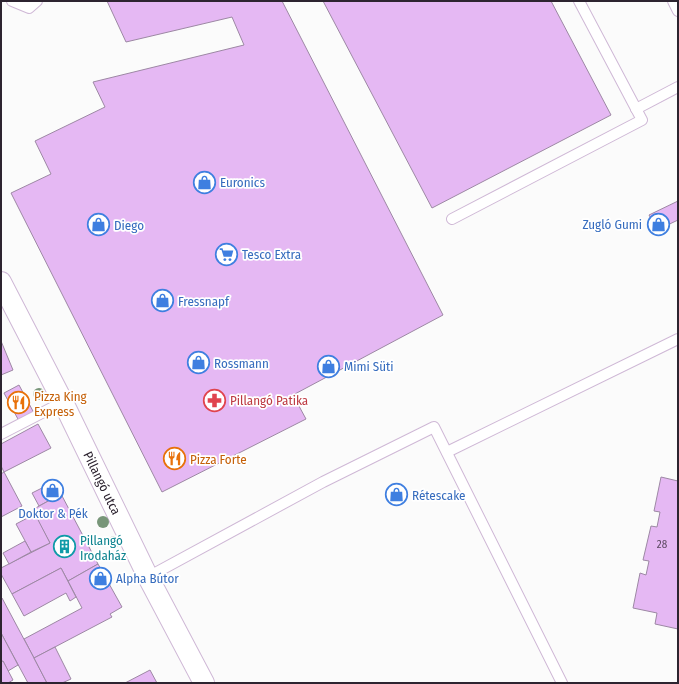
<svg xmlns="http://www.w3.org/2000/svg" width="679" height="684" font-family="'Fira Sans Condensed',sans-serif">
	<style>
		.building { fill: #e5b8f3; stroke: #9d88a4 }
		.lines { fill: none; stroke-linecap: round; stroke-linejoin: round }
		.lane-casing { stroke: #cfb8d6; stroke-width: 12 }
		.street-casing { stroke: #cfb8d6; stroke-width: 22 }
		.lane { stroke: #fff; stroke-width: 10 }
		.street { stroke: #fff; stroke-width: 20 }
		.tree { fill: #789679 }
		.labels { text-anchor: middle; dominant-baseline: central; stroke-width: 3.5; stroke-linejoin: round; paint-order: stroke }
		.number-label { font-size: 11px; fill: #5b4961 }
		.shop-label { font-size: 13px; fill: #366cbe; stroke: #fff; text-anchor: start }
		.food-label { font-size: 13px; fill: #c56008; stroke: #fff; text-anchor: start }
		.health-label { font-size: 13px; fill: #be3a42; stroke: #fff; text-anchor: start }
		.street-label { font-size: 13px; fill: #2d2430; stroke: #fff }
		.culture-label { font-size: 13px; fill: #0d838f; stroke: #fff; text-anchor: start }
	</style>
	<rect width="100%" height="100%" fill="#fbfbfb"/>
	<g class="building">
		<path d="M 107,1 L 282,1 L 443,315 L 293,395 L 306,419 L 162,492 L 11,193 L 51,174 L 35,141 L 105,107 L 93,82 L 244,45 L 232,17 L 126,42 Z"/>
		<path d="M 323,1 L 551,1 L 611,115 L 432,208 Z"/>
		<path d="M 678,201 L 678,220 L 657,230 L 649,215 Z"/>
		<path d="M 1,341 L 13,370 L 1,375 Z"/>
		<path d="M 19,385 L 34,413 L 19,421 L 4,393 Z"/>
		<path d="M 38,424 L 51,448 L 4,472 L 1,466 L 1,444 Z"/>
		<path d="M 4,472 L 22,506 L 1,517 L 1,474 Z"/>
		<path d="M 661,477 L 678,481 L 678,629 L 655,624 L 657,613 L 633,608 L 640,573 L 646,575 L 649,561 L 643,560 L 651,526 L 657,527 L 660,512 L 654,511 Z"/>
		<path d="M 54,482 L 61,494 L 39,506 L 32,493 Z"/>
		<path d="M 61,494 L 98,564 L 68,581 L 61,568 L 12,594 L 1,574 L 1,568 L 50,543 L 32,510 Z"/>
		<path d="M 35,514 L 50,543 L 31,552 L 16,524 Z"/>
		<path d="M 25,541 L 31,552 L 9,564 L 3,553 Z"/>
		<path d="M 98,564 L 122,607 L 110,614 L 112,617 L 34,658 L 24,639 L 82,608 L 68,581 Z"/>
		<path d="M 61,568 L 76,597 L 70,601 L 66,593 L 24,616 L 12,594 Z"/>
		<path d="M 2,598 L 34,658 L 47,683 L 28,683 L 1,633 L 1,599 Z"/>
		<path d="M 1,633 L 18,665 L 8,671 L 3,661 L 1,662 Z"/>
		<path d="M 55,647 L 71,679 L 62,683 L 47,683 L 34,658 Z"/>
		<path d="M 3,661 L 13,680 L 8,683 L 1,683 L 1,662 Z"/>
		<path d="M 150,670 L 157,683 L 125,683 Z"/>
	</g>
	<g class="lines">
		<defs>
			<g id="lane">
				<path d="M 12,1 L 29,8 L 37,1"/>
				<path d="M 673,1 L 678,11"/>
				<path d="M 636,109 L 678,87"/>
				<path d="M 452,219 L 642,120 L 579,1"/>
				<path d="M 1,434 L 63,402"/>
				<path d="M 447,452 L 678,339"/>
				<path d="M 148,577 L 323,482 L 434,427 L 562,683"/>
			</g>
			<path id="street" d="M 1,282 L 63,402 L 148,577 L 204,683"/>
		</defs>
		<use href="#lane" class="lane-casing"/>
		<use href="#street" class="street-casing"/>
		<use href="#lane" class="lane"/>
		<use href="#street" class="street"/>
	</g>
	<g class="tree">
		<circle cx="39" cy="394" r="6"/>
		<circle cx="103" cy="522" r="6"/>
		<circle cx="114" cy="542" r="6"/>
	</g>
	<defs>
		<symbol id="shop-ring" viewBox="-11 -11 22 22"><circle r="9.5" fill="#fff" stroke="#3f7fe0" stroke-width="1.5"/><path d="M-5-2.5h2.3a2.7 3.5 0 0 1 5.4 0H5L5.5 6h-11ZM-1.5-2.5h3a1.5 2.3 0 0 0-3 0Z" fill="#3f7fe0"/></symbol>
		<symbol id="supermarket-ring" viewBox="-11 -11 22 22"><circle r="9.5" fill="#fff" stroke="#3f7fe0" stroke-width="1.5"/><path d="M-6-5.5h2.5l.6 2H6L4.5 2H-2.5L-4.4-4H-6ZM-1.5 3.2a1.3 1.3 0 1 0 .1 0ZM3 3.2a1.3 1.3 0 1 0 .1 0Z" fill="#3f7fe0"/></symbol>
		<symbol id="pharmacy-ring" viewBox="-11 -11 22 22"><circle r="9.5" fill="#fff" stroke="#e0444e" stroke-width="1.5"/><path d="M-2-6h4v4h4v4h-4v4h-4v-4h-4v-4h4Z" fill="#e0444e"/></symbol>
		<symbol id="restaurant-ring" viewBox="-11 -11 22 22"><circle r="9.5" fill="#fff" stroke="#e8710a" stroke-width="1.5"/><path d="M-5-6h1v4h1v-4h1v4h1v-4h1v5L-1.5 .5V6h-2V.5L-5-1ZM5-6V6H3V1.5H1.5Q1.5-4 5-6Z" fill="#e8710a"/></symbol>
		<symbol id="building-ring" viewBox="-11 -11 22 22"><circle r="9.5" fill="#fff" stroke="#0f9aa8" stroke-width="1.5"/><path d="M-4-6H4V6H1V3H-1V6H-4ZM-2.5-4.3h1.7v1.8h-1.7ZM.8-4.3h1.7v1.8H.8ZM-2.5-1h1.7V.8h-1.7ZM.8-1h1.7V.8H.8Z" fill="#0f9aa8"/></symbol>
	</defs>
	<g fill-rule="evenodd">
		<use href="#shop-ring" x="192" y="170" width="25" height="25"/>
		<use href="#shop-ring" x="646" y="212" width="25" height="25"/>
		<use href="#shop-ring" x="86" y="212" width="25" height="25"/>
		<use href="#supermarket-ring" x="214" y="242" width="25" height="25"/>
		<use href="#shop-ring" x="150" y="288" width="25" height="25"/>
		<use href="#shop-ring" x="186" y="350" width="25" height="25"/>
		<use href="#shop-ring" x="316" y="354" width="25" height="25"/>
		<use href="#pharmacy-ring" x="202" y="388" width="25" height="25"/>
		<use href="#restaurant-ring" x="6" y="390" width="25" height="25"/>
		<use href="#restaurant-ring" x="162" y="446" width="25" height="25"/>
		<use href="#shop-ring" x="40" y="478" width="25" height="25"/>
		<use href="#shop-ring" x="384" y="482" width="25" height="25"/>
		<use href="#building-ring" x="52" y="534" width="25" height="25"/>
		<use href="#shop-ring" x="88" y="566" width="25" height="25"/>
	</g>
	<g class="labels">
		<g class="number-label">
			<text x="662" y="544">28</text>
		</g>
		<g class="shop-label">
			<text x="220" y="182">Euronics</text>
			<text x="642" y="224" text-anchor="end">Zugló Gumi</text>
			<text x="114" y="225">Diego</text>
			<text x="242" y="254">Tesco Extra</text>
			<text x="178" y="301">Fressnapf</text>
			<text x="214" y="363">Rossmann</text>
			<text x="344" y="366">Mimi Süti</text>
			<text x="412" y="495">Rétescake</text>
			<text x="53" y="513" text-anchor="middle">Doktor &amp; Pék</text>
			<text x="116" y="578">Alpha Bútor</text>
		</g>
		<g class="food-label">
			<text x="34" y="396">Pizza King<tspan x="34" dy="15">Express</tspan></text>
			<text x="190" y="459">Pizza Forte</text>
		</g>
		<g class="health-label">
			<text x="230" y="400">Pillangó Patika</text>
		</g>
		<g class="street-label">
			<text transform="translate(102 483) rotate(64)">Pillangó utca</text>
		</g>
		<g class="culture-label">
			<text x="80" y="540">Pillangó<tspan x="80" dy="15">Irodaház</tspan></text>
		</g>
	</g>
	<rect width="679" height="684" fill="none" stroke="#2d2430" stroke-width="4"/>
</svg>
